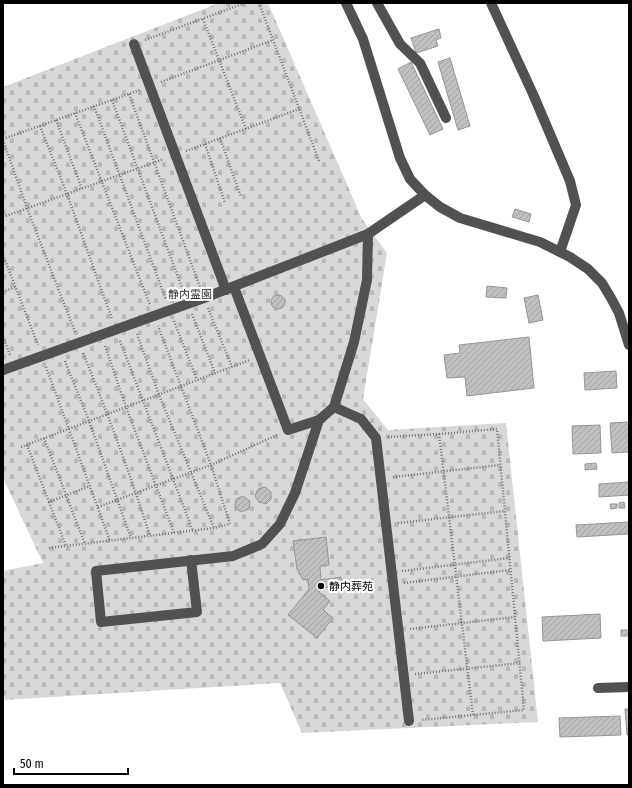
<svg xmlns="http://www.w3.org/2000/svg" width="632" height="788" font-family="'Fira Sans Condensed','Noto Sans JP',sans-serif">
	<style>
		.cemetery { fill: url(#cemetery-stones) }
		.building { fill: url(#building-hatch); stroke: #959595 }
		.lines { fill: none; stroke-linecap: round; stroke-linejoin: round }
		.path { stroke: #737373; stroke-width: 2.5; stroke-dasharray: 1 2; stroke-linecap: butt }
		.minor { stroke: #515151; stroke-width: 10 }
		.poi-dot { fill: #000; stroke: #fff; stroke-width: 1.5 }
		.labels { text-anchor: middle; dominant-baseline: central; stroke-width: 4; stroke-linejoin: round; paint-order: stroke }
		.park-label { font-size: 11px; fill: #2f2f2f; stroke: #fff }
		.poi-label { font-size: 11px; fill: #000; stroke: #fff; text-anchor: start }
	</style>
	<defs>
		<pattern id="cemetery-stones" width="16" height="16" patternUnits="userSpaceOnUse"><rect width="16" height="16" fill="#d8d8d8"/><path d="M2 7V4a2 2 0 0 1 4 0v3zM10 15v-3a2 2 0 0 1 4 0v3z" fill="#b8b8b8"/></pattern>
		<pattern id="building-hatch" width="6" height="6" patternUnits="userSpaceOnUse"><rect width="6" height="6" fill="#c0c0c0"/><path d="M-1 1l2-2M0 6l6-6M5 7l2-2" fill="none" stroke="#a3a3a3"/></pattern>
	</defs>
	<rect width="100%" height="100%" fill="#fff"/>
	<path class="cemetery" d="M 219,3 L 268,3 L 362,219 L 387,253 L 363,399 L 388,430 L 506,423 L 538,722 L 302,733 L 280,683 L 3,700 L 3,571 L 43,563 L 3,478 L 3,87 Z"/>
	<g class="building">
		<path d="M 439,29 L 441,38 L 436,40 L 438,46 L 416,53 L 411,38 Z"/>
		<path d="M 450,58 L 470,126 L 458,130 L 438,62 Z"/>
		<path d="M 411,62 L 443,129 L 430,135 L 398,69 Z"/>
		<path d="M 515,209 L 531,214 L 529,222 L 512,217 Z"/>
		<path d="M 487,286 L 507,288 L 506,298 L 486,297 Z"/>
		<circle cx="278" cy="302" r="7"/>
		<path d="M 538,295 L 543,320 L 529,323 L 524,298 Z"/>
		<path d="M 529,337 L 534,388 L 467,396 L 465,377 L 447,378 L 444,355 L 460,353 L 459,345 Z"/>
		<path d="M 616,371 L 617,388 L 585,390 L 584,373 Z"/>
		<path d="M 629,422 L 629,452 L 612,453 L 610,423 Z"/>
		<path d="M 600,425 L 601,453 L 573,454 L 572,426 Z"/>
		<path d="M 596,463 L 597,469 L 585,470 L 585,464 Z"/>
		<path d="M 629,482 L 629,495 L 599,497 L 599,484 Z"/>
		<path d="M 265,487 L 271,492 L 271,499 L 266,504 L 259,502 L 255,496 L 258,489 Z"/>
		<path d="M 243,496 L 250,501 L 249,509 L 241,512 L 235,507 L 236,499 Z"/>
		<path d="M 624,502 L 625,508 L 619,508 L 619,503 Z"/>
		<path d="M 610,504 L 617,504 L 617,508 L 611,509 Z"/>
		<path d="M 629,522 L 629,534 L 577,537 L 576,525 Z"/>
		<path d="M 326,537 L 329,565 L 320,566 L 321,580 L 341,577 L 342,585 L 323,588 L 319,592 L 330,601 L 323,610 L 333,618 L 317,638 L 288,615 L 309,589 L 308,579 L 303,580 L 297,569 L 293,541 Z"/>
		<path d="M 600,614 L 601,638 L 543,641 L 542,617 Z"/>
		<rect x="621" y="630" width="8" height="6"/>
		<path d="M 625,709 L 629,709 L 629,735 L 627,735 Z"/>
		<path d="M 620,716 L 621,735 L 560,737 L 559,718 Z"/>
	</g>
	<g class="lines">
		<g class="path">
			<path d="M 259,3 L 319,161"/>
			<path d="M 203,19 L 246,129"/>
			<path d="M 145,40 L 245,3"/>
			<path d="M 161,82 L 273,40"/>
			<path d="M 129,94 L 200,287"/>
			<path d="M 112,100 L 184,293"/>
			<path d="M 94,106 L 166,300"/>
			<path d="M 75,113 L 150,305"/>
			<path d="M 56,120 L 82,189"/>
			<path d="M 40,126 L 67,194 L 112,319"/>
			<path d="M 220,138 L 241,197"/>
			<path d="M 3,139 L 140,90"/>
			<path d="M 3,140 L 27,208 L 75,332"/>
			<path d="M 205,144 L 225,203"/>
			<path d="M 186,151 L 299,109"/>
			<path d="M 3,217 L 164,159"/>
			<path d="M 3,255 L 38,345"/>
			<path d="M 3,292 L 15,287"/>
			<path d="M 208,308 L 232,367"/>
			<path d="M 192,314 L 215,373"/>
			<path d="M 174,321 L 197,380"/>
			<path d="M 137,334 L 159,395 L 214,528"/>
			<path d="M 3,337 L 10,355"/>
			<path d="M 120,341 L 193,531"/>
			<path d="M 105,346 L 126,407 L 174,533"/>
			<path d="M 83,353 C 108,414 130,474 150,536"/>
			<path d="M 65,361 L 89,421 L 131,538"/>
			<path d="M 46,367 L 110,541"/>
			<path d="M 439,434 L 497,429 L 524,710 L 473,715"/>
			<path d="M 388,437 L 439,434 L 473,715 L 421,720"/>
			<path d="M 44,438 L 85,544"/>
			<path d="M 27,445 L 49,502 L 90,486"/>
			<path d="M 21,447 L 250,360"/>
			<path d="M 393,477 L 500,465"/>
			<path d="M 49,502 L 66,546"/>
			<path d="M 98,507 L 211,465 L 277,435"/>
			<path d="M 398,523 L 505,511"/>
			<path d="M 49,548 L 214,528 L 230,524 L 211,465 L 158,326"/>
			<path d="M 402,571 L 509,558"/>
			<path d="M 404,583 L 510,570"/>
			<path d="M 410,629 L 515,617"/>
			<path d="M 415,674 L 520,663"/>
		</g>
		<g class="minor">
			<path d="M 346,3 L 363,39 L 400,158 L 410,179 L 425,195 L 440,207 L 460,218 L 540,242 L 570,257 L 588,269 L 602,283 L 611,298 L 619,313 L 629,345"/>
			<path d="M 377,3 L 400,44 L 420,63 L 446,118"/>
			<path d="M 491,3 L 533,94 L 570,181 L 576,205 L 560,252"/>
			<path d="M 134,44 L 226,290"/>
			<path d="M 234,287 L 288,430 L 319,420 L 334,407 L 354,342 L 367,280 L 368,234"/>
			<path d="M 3,370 L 204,298 L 368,234 L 425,195"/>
			<path d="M 334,407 L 361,419 L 376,438 L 409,721"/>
			<path d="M 191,560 L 197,612 L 101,622 L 96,571 L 233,556 L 262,544 L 280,524 L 295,493 L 319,420"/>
			<path d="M 598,688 L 629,687"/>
		</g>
	</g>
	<circle class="poi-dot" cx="321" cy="586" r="4"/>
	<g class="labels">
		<g class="park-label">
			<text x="190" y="294">静内霊園</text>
		</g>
		<g class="poi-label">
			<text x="329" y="586">静内葬苑</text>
		</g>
	</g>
	<rect width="632" height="788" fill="none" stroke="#000000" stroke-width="8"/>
	<path d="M14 768v6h114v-6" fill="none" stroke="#000000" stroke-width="2"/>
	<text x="20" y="768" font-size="12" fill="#000000" stroke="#ffffff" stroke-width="3" paint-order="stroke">50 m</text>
</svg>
